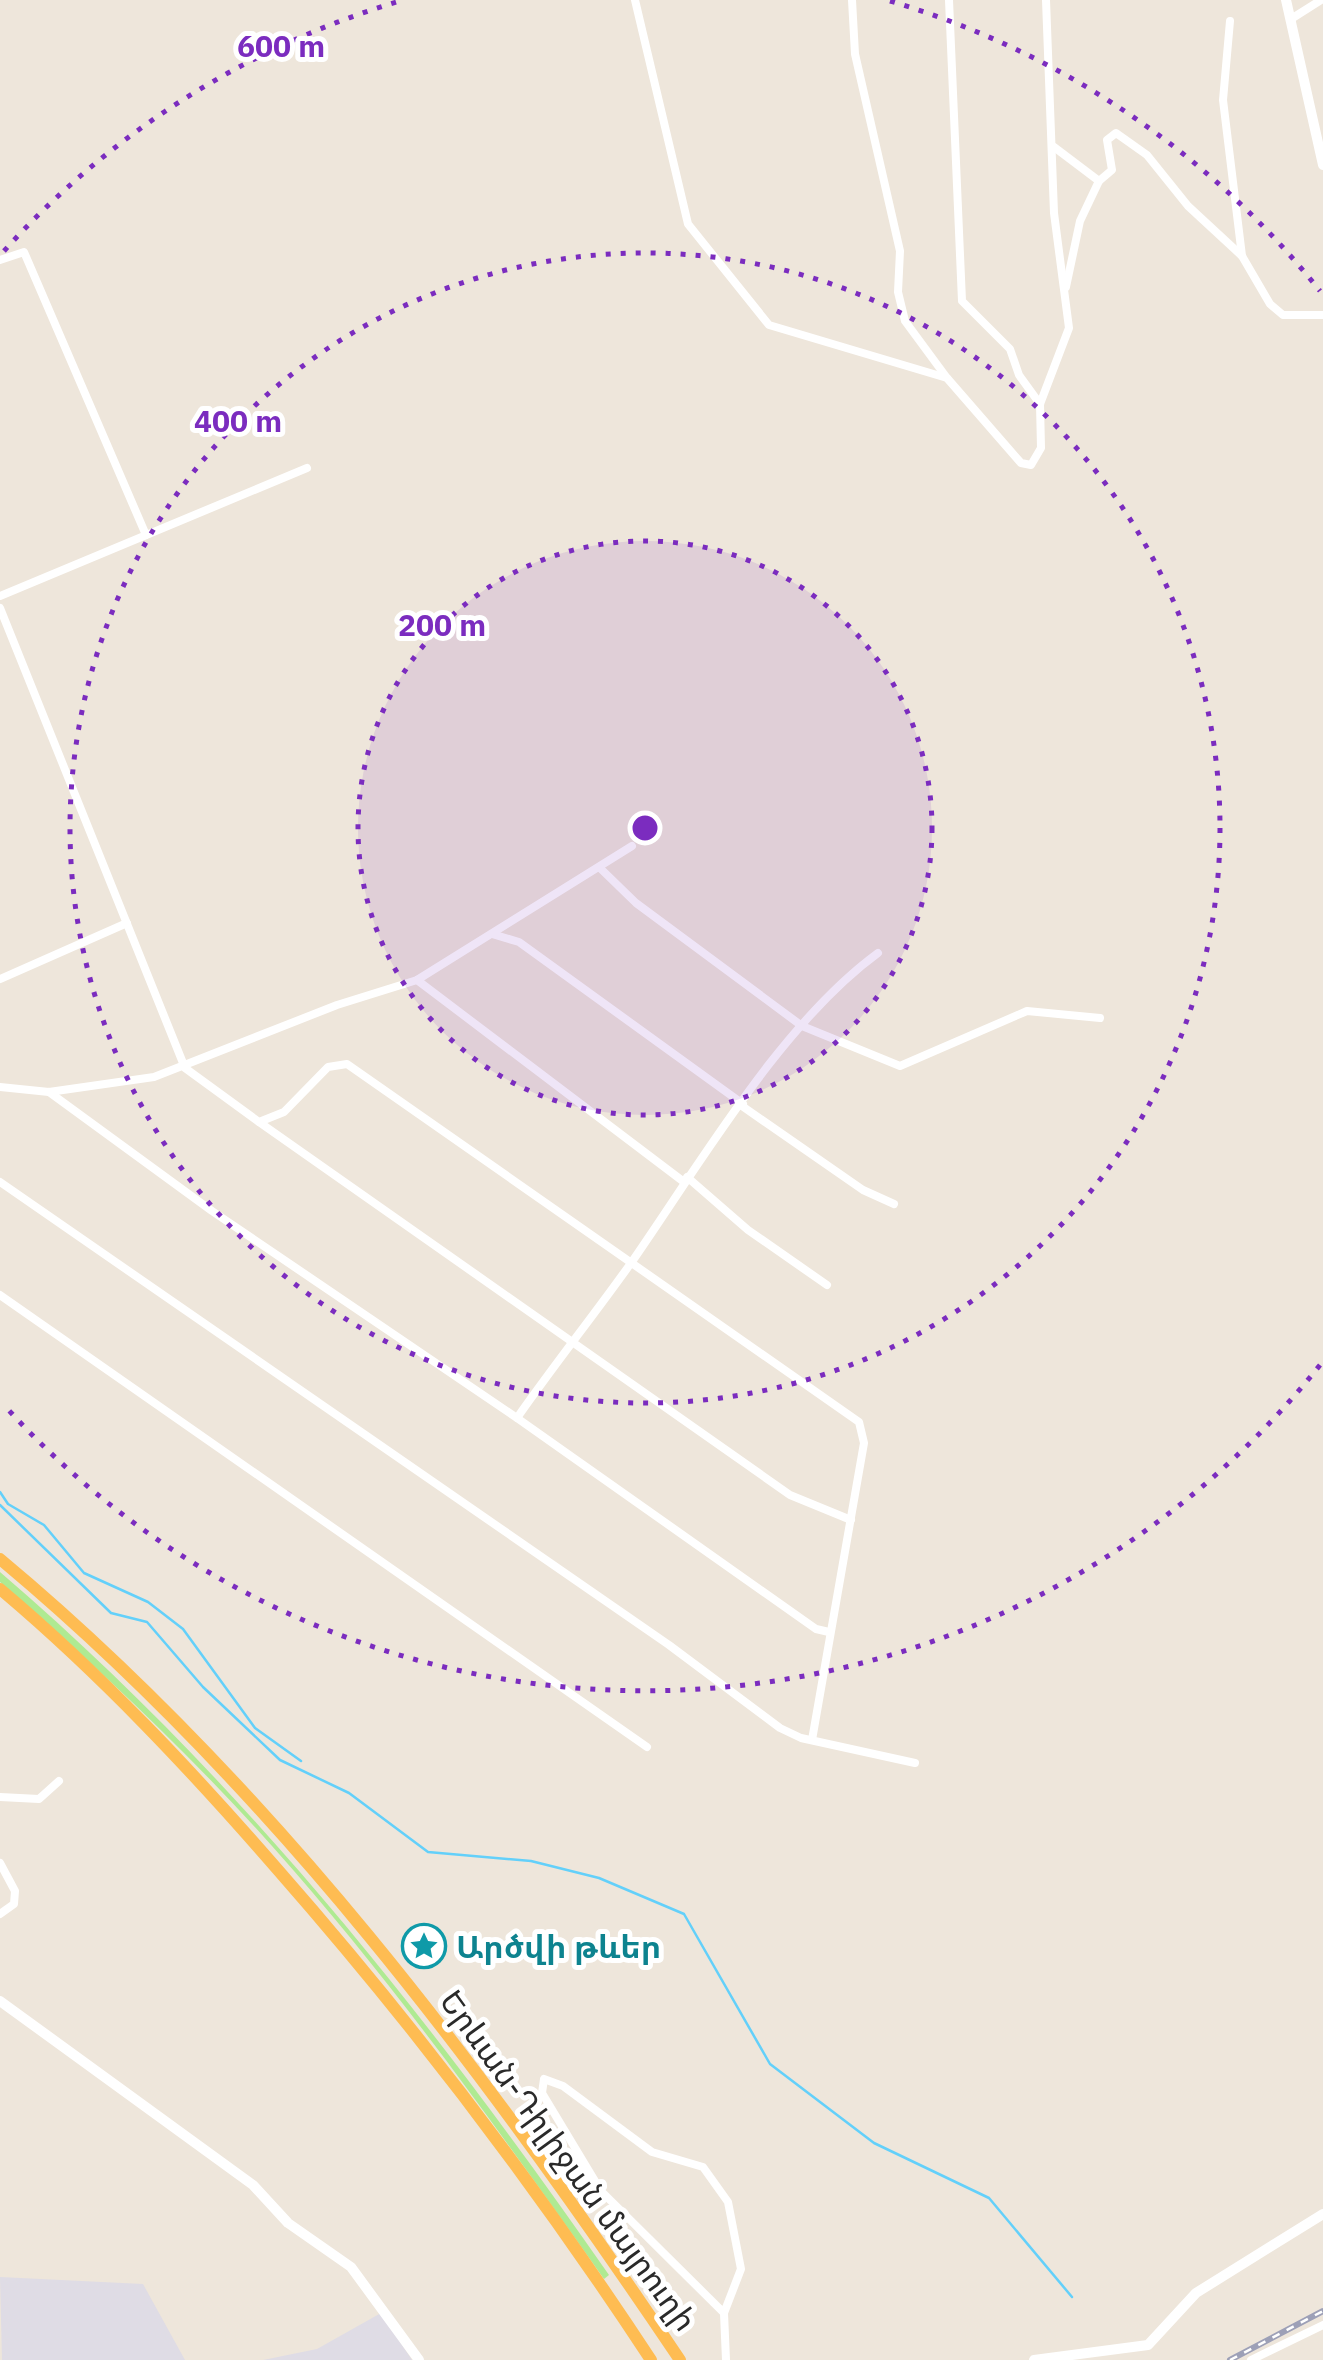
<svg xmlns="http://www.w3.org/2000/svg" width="1323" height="2360" font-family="'IBM Plex Sans','Noto Sans Armenian',sans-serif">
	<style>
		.industrial { fill: #dfdce5 }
		.green { fill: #afea92 }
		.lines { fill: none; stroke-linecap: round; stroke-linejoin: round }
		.stream { stroke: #63d0fa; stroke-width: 2.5 }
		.minor { stroke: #fff; stroke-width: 8 }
		.tertiary { stroke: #fff; stroke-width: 10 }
		.trunk { stroke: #febc52; stroke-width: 12 }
		.rail-casing { stroke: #9da0b7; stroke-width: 6 }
		.rail { stroke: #fff; stroke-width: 2.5; stroke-dasharray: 8; stroke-linecap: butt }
		.ring { fill: none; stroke: #7b2cbf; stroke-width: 5; stroke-dasharray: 5 10 }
		.labels { text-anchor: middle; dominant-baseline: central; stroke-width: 10; stroke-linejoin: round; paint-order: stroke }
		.culture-label { font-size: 32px; font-weight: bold; fill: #0d838f; stroke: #fff; text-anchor: start }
		.street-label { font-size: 32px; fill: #2a2a2a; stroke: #fff }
		.centre { fill: #7b2cbf; stroke: #fff; stroke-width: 5 }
		.ring-label { font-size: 30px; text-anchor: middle; font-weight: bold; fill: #7b2cbf; stroke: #fff; stroke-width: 10; stroke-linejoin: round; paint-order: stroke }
	</style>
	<rect width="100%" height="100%" fill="#eee6db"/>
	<g class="industrial">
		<path d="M 0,2277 L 143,2284 L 185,2360 L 2,2360 Z"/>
		<path d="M 381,2313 L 412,2360 L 263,2360 L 317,2349 Z"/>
	</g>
	<path class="green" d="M 0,1572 C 241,1779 428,2015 609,2275 L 604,2279 C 499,2131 393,1981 272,1846 C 188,1752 95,1665 0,1582 Z"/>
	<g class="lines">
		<g class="stream">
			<path d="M 0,1492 L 8,1504 L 44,1525 L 84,1573 L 148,1602 L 183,1629 L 255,1728 L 301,1761"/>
			<path d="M 0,1505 L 111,1613 L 147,1622 L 203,1687 L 280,1760 L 349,1793 L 428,1852 L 531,1861 L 599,1878 L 684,1914 L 770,2064 L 874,2143 L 989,2198 L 1072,2297"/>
		</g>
		<g class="minor">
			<path d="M 635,0 L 688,224 L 769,325 L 947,378 L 1021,463 L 1031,465 L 1041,448 L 1040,404 L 1069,328 L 1054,213 L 1046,0"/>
			<path d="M 852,0 L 855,54 L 900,251 L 898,292 L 905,321 L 947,378"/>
			<path d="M 949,0 L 962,301 L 1010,349 L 1019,375 L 1040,404"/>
			<path d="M 1291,19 L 1321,0"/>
			<path d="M 1230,21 L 1223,100 L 1242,256 L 1270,304 L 1283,315 L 1323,315"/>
			<path d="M 1054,147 L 1099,181"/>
			<path d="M 0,260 L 24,252 L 146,535"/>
			<path d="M 1066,287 L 1080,221 L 1099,181 L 1112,170 L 1107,140 L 1116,133 L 1147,155 L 1188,206 L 1242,256"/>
			<path d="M 0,596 L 307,468"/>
			<path d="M 0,608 L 185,1068 L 259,1122 L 284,1112 L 328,1067 L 347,1064 L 859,1422 L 864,1443 L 812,1740"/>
			<path d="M 601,869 L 636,903 L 802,1026 L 900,1066 L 1027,1011 L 1100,1018"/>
			<path d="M 492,934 L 519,942 L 743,1104"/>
			<path d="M 0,979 L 127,923"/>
			<path d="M 417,980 L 684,1182"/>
			<path d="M 0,1087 L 49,1092 L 154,1077 L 337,1005 L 417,980 L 632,846"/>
			<path d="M 49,1092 L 212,1211 L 517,1418 L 816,1629 L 829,1632"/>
			<path d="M 742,1106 L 863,1190 L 894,1204"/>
			<path d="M 259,1122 L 790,1495 L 851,1520"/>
			<path d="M 687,1177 L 748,1230 L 827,1285"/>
			<path d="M 0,1182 L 669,1645 L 780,1728 L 801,1738 L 915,1763"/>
			<path d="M 0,1295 L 647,1747"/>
			<path d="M 517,1418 C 554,1365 594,1315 631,1263 C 700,1164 781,1024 878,953"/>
			<path d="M 0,1797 L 39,1799 L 59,1781"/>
			<path d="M 0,1863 L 15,1891 L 14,1904 L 0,1914"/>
			<path d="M 724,2313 L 741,2269 L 728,2202 L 703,2167 L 652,2152 L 563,2086 L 544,2079 L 542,2093 L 601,2191 L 724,2313 L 726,2360"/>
			<path d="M 1251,2360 L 1323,2325"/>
		</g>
		<g class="tertiary">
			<path d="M 1286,0 L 1323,165"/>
			<path d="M 0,2001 L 253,2185 L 288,2223 L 351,2267 L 419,2360"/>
			<path d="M 1034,2360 L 1148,2345 L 1196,2293 L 1323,2214"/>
		</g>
		<g class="trunk">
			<path d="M 0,1559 C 270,1784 485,2070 680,2360"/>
			<path d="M 0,1589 C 101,1674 192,1771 278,1870 C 414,2025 538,2188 651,2360"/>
		</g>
		<defs>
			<path id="rail" d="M 1230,2360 L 1323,2311"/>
		</defs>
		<use href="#rail" class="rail-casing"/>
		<use href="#rail" class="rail"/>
	</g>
	<circle cx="645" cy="828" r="287" fill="#7b2cbf" fill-opacity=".12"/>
	<g class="ring">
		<circle cx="645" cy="828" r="287"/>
		<circle cx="645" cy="828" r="575"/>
		<path d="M1320 1365A862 862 0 0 1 4 1405M4 251A862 862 0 0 1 400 1M890 1A862 862 0 0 1 1320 291"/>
	</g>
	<defs>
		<symbol id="sight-ring" viewBox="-11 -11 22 22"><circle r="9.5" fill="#fff" stroke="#0f9aa8" stroke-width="1.5"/><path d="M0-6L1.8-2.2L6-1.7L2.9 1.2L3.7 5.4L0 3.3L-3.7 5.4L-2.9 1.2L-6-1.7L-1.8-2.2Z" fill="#0f9aa8"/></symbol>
	</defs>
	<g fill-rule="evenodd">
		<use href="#sight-ring" x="399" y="1921" width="50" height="50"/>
	</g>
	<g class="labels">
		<g class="culture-label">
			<text x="456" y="1946">Արծվի թևեր</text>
		</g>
		<g class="street-label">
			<text transform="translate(569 2160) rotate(54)">Երևան-Դիլիջան մայրուղի</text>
		</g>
	</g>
	<circle cx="645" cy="828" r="15" class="centre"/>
	<g class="ring-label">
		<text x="281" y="57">600 m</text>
		<text x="238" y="432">400 m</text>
		<text x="442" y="636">200 m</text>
	</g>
</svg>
